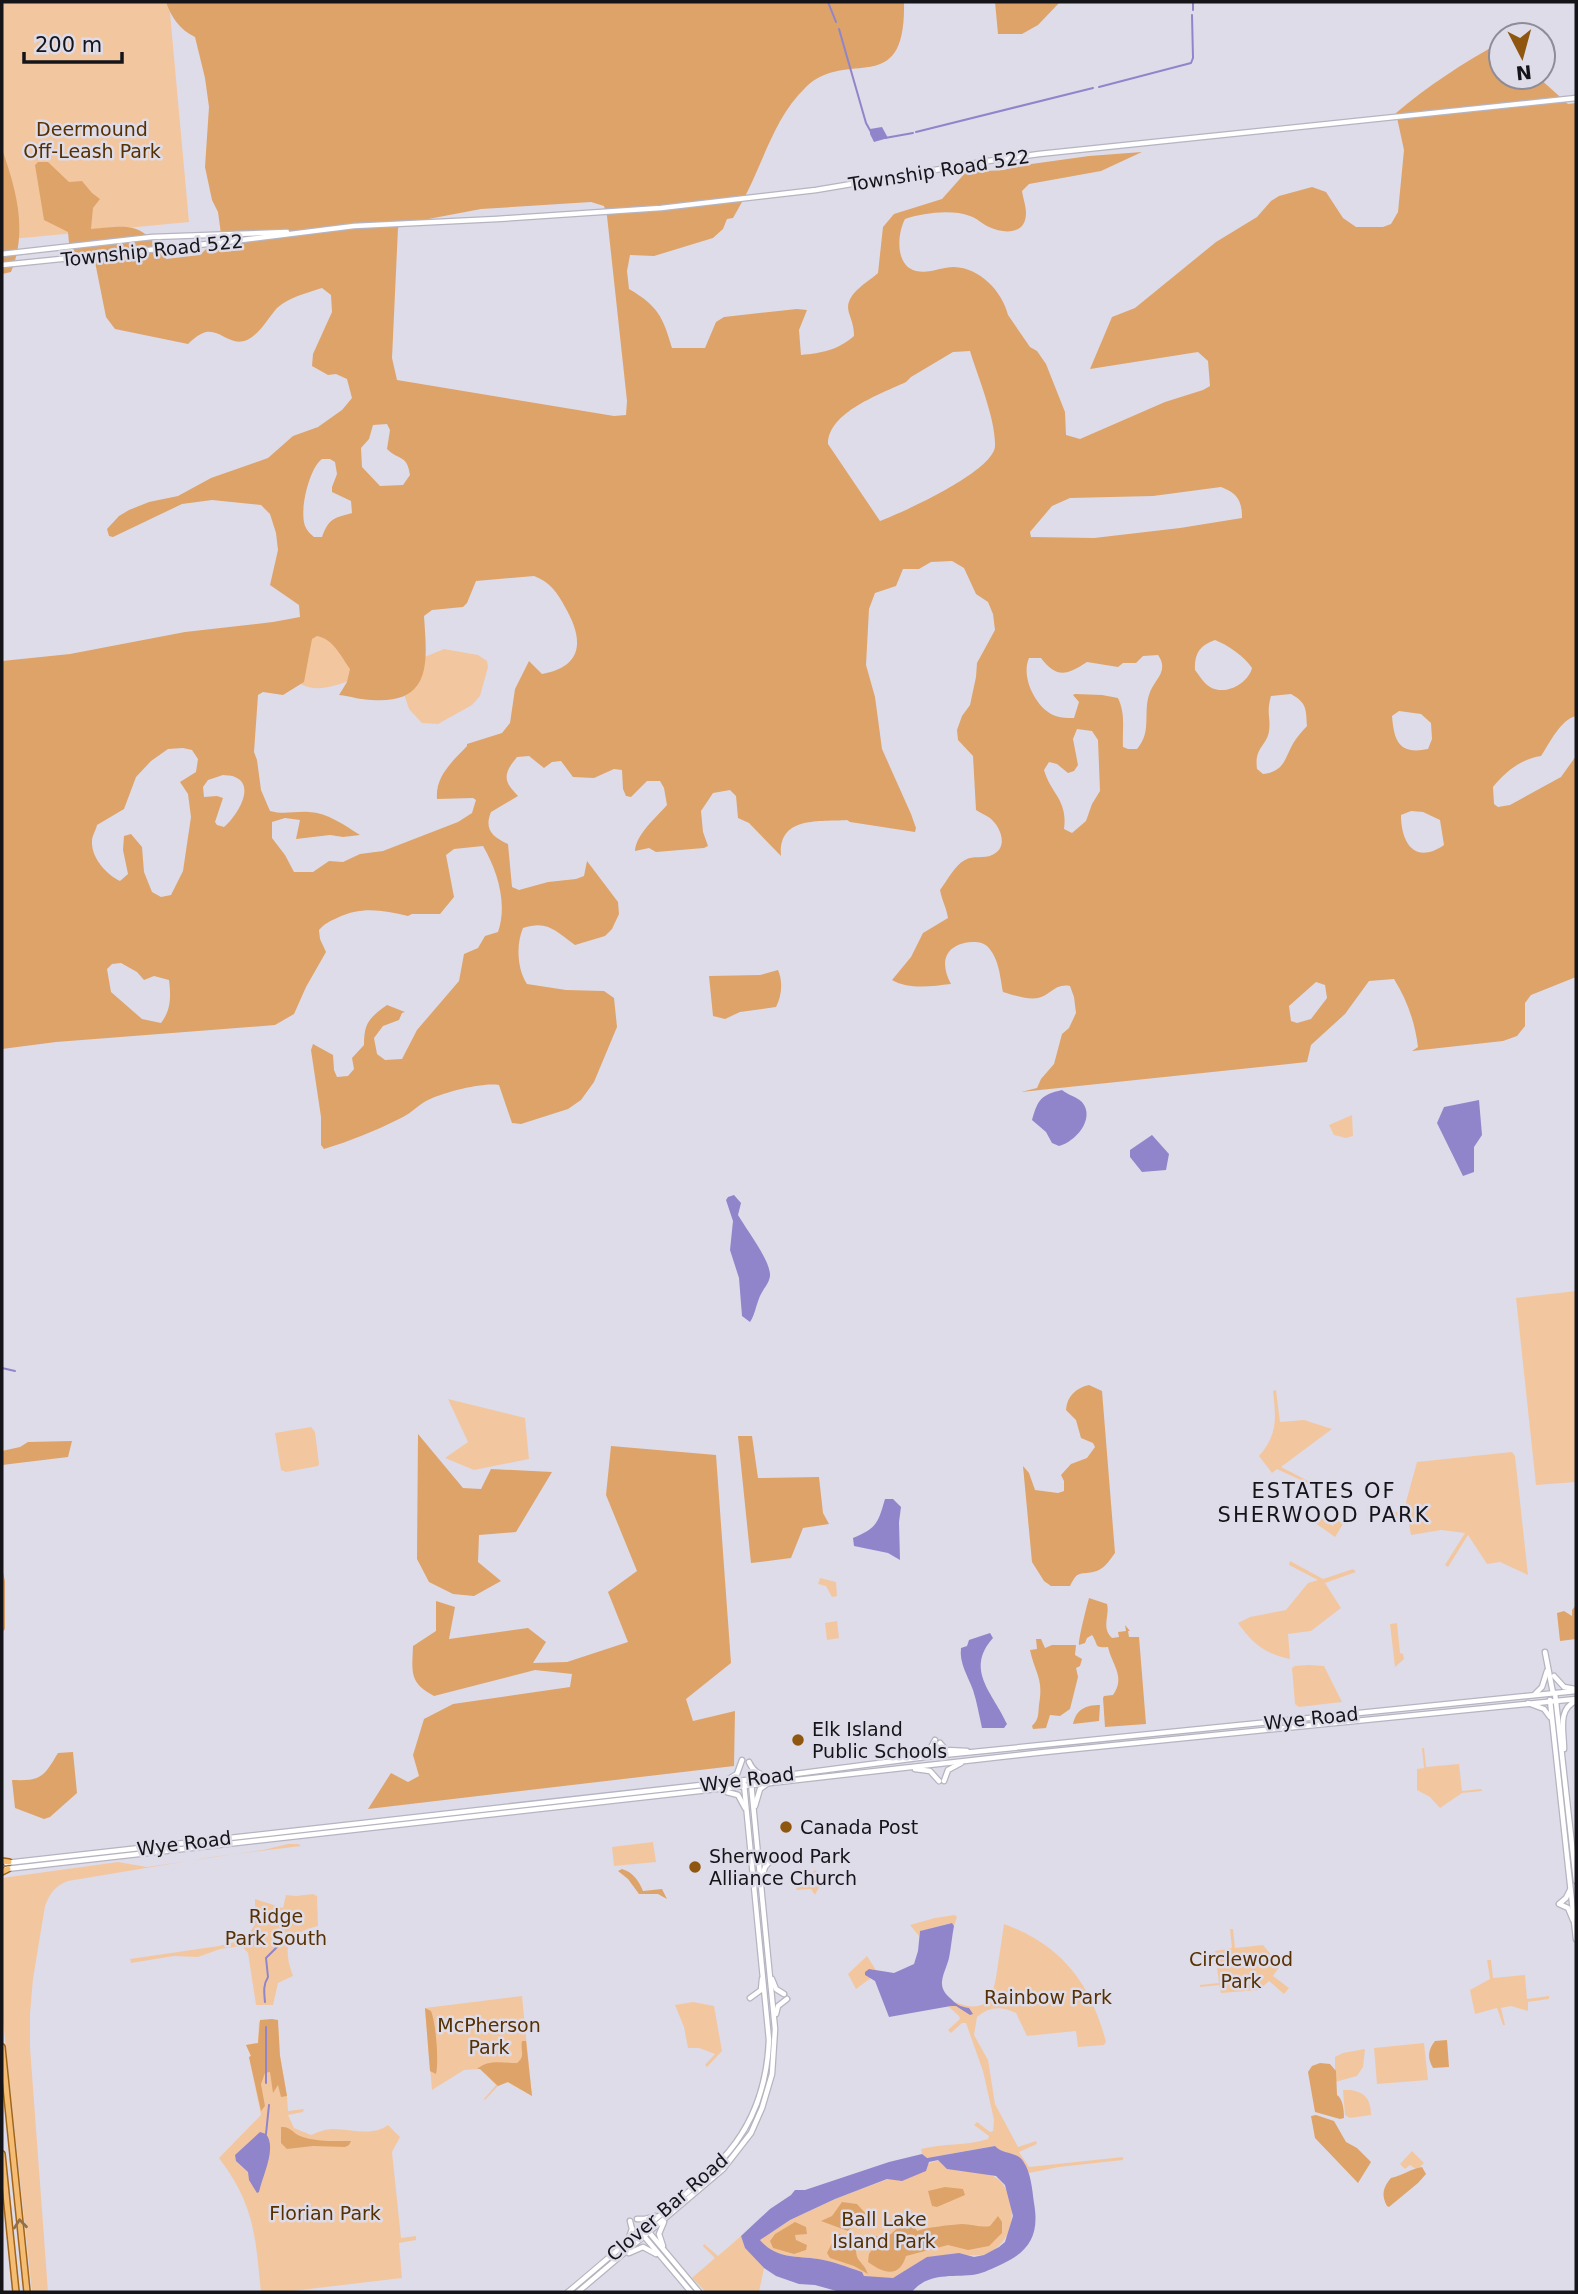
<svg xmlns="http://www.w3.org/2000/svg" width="1578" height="2294" font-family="'DejaVu Sans',sans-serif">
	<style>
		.green { fill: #f2c7a0 }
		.forest { fill: #dea369; fill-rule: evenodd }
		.water { fill: #9085cb; fill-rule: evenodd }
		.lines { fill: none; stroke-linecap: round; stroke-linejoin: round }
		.stream { stroke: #9085cb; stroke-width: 2 }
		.secondary-casing { stroke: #b5b4c0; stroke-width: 7 }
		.primary-casing { stroke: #a26518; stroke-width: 8 }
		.secondary { stroke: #fff; stroke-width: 4.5 }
		.primary { stroke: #f5bd74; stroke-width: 5 }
		.oneway { stroke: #90714b }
		.poi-dot { fill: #8f5610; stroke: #dedce9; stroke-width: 2.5 }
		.labels { text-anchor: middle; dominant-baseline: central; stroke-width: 5; stroke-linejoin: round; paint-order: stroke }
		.park-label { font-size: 19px; fill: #563000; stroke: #dedce9 }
		.street-label { font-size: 19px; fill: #151419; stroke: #dedce9 }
		.poi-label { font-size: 19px; fill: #151419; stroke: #dedce9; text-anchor: start }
		.neighbourhood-label { font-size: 21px; letter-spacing: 2px; fill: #151419; stroke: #dedce9 }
	</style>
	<rect width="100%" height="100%" fill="#dedce9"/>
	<g class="green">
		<path d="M 2,2 L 169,2 L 189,222 L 2,240 Z"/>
		<path d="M 342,632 L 353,680 C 333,686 315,694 297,682 L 306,633 Z"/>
		<path d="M 444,649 L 478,655 L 487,661 L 488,667 L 480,696 L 472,705 L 438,724 L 422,723 L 409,709 L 405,697 L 404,683 L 422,658 Z"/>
		<path d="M 1352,1115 L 1353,1136 L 1346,1138 L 1334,1135 L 1329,1125 Z"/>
		<path d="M 1576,1291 L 1576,1482 L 1536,1485 L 1516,1298 Z"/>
		<path d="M 1276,1390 L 1280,1422 L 1304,1420 L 1332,1429 L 1281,1467 L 1310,1482 L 1309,1484 L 1277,1469 L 1272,1473 L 1259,1456 C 1278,1434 1276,1418 1273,1391 Z"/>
		<path d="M 448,1399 L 525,1418 L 529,1459 L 474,1470 L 445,1458 L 468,1442 Z"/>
		<path d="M 311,1427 L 315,1432 L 319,1464 L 318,1466 L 286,1472 L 281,1470 L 275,1433 Z"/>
		<path d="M 1512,1452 L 1515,1456 L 1528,1575 L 1500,1562 L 1487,1564 L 1468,1535 L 1448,1567 L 1445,1565 L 1465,1533 L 1441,1530 L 1411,1535 L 1407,1512 L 1383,1522 L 1380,1518 L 1407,1508 L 1406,1502 L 1417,1462 Z"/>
		<path d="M 1319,1516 L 1333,1526 L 1337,1520 L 1343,1524 L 1335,1537 L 1314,1522 Z"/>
		<path d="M 1290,1561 L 1323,1579 L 1353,1569 L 1356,1572 L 1325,1583 L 1341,1608 L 1311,1631 L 1288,1634 L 1290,1659 C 1265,1654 1252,1643 1238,1623 L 1250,1617 L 1286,1610 L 1308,1583 L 1318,1580 L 1289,1565 Z"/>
		<path d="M 820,1578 L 836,1582 L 837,1596 L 832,1597 L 826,1586 L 818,1584 Z"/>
		<path d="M 837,1621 L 839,1638 L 827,1640 L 825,1623 Z"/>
		<path d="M 1397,1623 L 1400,1653 L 1403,1654 L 1404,1659 L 1395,1667 L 1390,1624 Z"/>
		<path d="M 1309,1665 L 1324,1666 L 1342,1702 L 1299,1707 L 1295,1704 L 1292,1668 L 1295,1666 Z"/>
		<path d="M 1422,1748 L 1424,1748 L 1426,1767 L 1459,1764 L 1462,1791 L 1481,1789 L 1482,1791 L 1462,1793 L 1440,1808 L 1430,1797 L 1417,1790 L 1417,1769 L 1424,1768 Z"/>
		<path d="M 653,1842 L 656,1862 L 614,1866 L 612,1847 Z"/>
		<path d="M 288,1844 L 298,1844 L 301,1846 L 212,1857 L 68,1881 C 55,1886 50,1893 45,1906 L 33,1979 L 30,2014 L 30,2047 L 48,2292 L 32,2292 L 2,2011 L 2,1878 L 118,1862 L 147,1867 L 263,1850 Z"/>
		<path d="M 815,1870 L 824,1877 L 815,1895 L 811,1889 L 796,1890 L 798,1884 Z"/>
		<path d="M 313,1894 L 317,1896 L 318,1926 C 287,1934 282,1946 293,1976 L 278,1983 L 273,2005 L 256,2005 L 248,1953 L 242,1946 L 220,1949 L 198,1957 L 174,1956 L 131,1963 L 130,1959 L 219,1946 L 246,1939 L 255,1924 L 255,1899 L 283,1908 L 286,1895 L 296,1896 Z"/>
		<path d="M 955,1915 L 957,1917 L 954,1926 L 951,1923 L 920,1931 L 919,1936 L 910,1925 L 935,1918 Z"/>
		<path d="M 1004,1924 C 1062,1945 1091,1984 1106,2042 L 1104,2045 L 1078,2047 L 1076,2031 L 1027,2036 L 1016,2013 C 1001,2006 990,2006 977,2017 L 974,2035 L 988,2060 L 995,2104 L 1018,2147 L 1036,2141 L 1037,2144 L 1019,2152 L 1029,2167 L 1123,2157 L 1123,2160 L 1059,2167 L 1029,2173 C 1019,2149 1008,2158 995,2146 L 926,2158 L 922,2154 L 921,2149 C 943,2143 966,2146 988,2139 L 989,2136 L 974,2125 L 977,2122 L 990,2132 L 993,2131 L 994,2120 L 983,2071 L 966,2023 L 962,2023 L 951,2033 L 948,2030 L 960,2019 L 959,2016 L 949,2007 L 955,2002 C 991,2017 994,1992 998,1964 C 1000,1951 1002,1938 1004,1924 Z"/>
		<path d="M 1230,1929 L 1233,1929 L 1235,1948 L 1263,1945 L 1280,1966 L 1273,1976 L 1289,1988 L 1284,1994 L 1269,1981 L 1259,1990 L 1221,1993 L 1219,1985 L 1200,1987 L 1200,1985 L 1219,1983 L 1215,1951 L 1232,1948 Z"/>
		<path d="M 867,1956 L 876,1970 L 869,1969 L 865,1975 L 871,1978 L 856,1989 L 848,1974 Z"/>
		<path d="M 1487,1960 L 1491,1960 L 1493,1978 L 1525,1975 L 1527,1999 L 1549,1996 L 1549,1999 L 1528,2002 L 1528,2011 L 1511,2006 L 1501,2008 L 1505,2025 L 1503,2025 L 1497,2008 L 1475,2014 L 1470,1990 L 1490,1979 Z"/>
		<path d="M 522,1996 L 532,2096 L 507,2082 L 498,2086 L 485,2100 L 484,2099 L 496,2085 L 480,2069 L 464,2070 L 432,2090 L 425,2008 Z"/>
		<path d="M 693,2002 L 714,2006 L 722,2051 L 707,2067 L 705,2065 L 715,2054 L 699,2048 L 688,2048 L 684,2027 L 675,2005 Z"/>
		<path d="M 259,2021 L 280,2056 L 287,2096 L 288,2111 L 304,2109 L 303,2112 L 288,2115 L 294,2128 L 311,2135 C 318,2132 326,2129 333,2129 C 351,2129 372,2137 388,2125 L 400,2137 L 392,2152 L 401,2238 L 416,2236 L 416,2240 L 399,2243 L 402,2278 L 284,2292 L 261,2292 C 255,2235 255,2206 219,2158 L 261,2115 L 249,2057 L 251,2056 L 246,2045 L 258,2043 Z"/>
		<path d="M 1424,2043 L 1428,2080 L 1377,2084 L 1374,2048 Z"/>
		<path d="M 1365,2049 L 1363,2067 L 1357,2076 L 1335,2082 L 1335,2057 L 1343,2053 Z"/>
		<path d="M 1343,2090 C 1361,2089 1371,2096 1371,2115 L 1350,2118 L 1345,2115 Z"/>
		<path d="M 1412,2151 L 1424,2163 L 1417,2170 L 1410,2165 L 1405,2169 L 1400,2164 Z"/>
		<path d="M 938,2160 C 943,2164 946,2168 951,2169 C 966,2173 990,2169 1001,2182 C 1020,2204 1014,2244 986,2254 C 973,2258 962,2252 950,2256 C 936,2261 922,2265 909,2270 C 902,2273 897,2277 890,2279 C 883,2280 870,2279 864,2276 L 862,2272 C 847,2267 832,2261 817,2259 C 796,2256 774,2259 760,2240 L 790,2220 L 835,2199 Z"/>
		<path d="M 741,2236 L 745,2248 L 764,2268 L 759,2292 L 706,2292 L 692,2278 L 715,2258 L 703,2246 L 704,2244 L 718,2256 Z"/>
	</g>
	<g class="forest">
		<path d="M 166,2 L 904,2 C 906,101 848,47 806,87 C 779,113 768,147 753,180 C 747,193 740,206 733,218 L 727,219 L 723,229 L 713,238 L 654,256 L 630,255 L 627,271 L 629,289 C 658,306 663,317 672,348 L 705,348 L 716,322 L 724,317 L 797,309 L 807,310 L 799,330 L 801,355 C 822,353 838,350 854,336 C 854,327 852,322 849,313 C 843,295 867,283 878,273 L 883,227 L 894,214 L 942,199 L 966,172 L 1004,170 L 1017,166 L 1089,156 L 1142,152 L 1101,171 L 1029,184 L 1022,191 C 1023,198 1026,206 1026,213 C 1026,235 1004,234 989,227 C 982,224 977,218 970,216 C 951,209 923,213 905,219 C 897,234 895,266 916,271 C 930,274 941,267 954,267 C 980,268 1002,291 1008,315 L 1030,347 L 1037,351 L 1046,364 L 1065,412 L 1066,435 L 1080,439 L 1165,402 L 1203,390 L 1210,386 L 1208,361 L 1198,352 L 1090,369 L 1112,317 L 1135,308 L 1216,242 L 1257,217 L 1271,201 L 1279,196 L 1312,187 L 1326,192 L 1343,218 L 1356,227 L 1383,227 L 1391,224 L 1398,212 L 1404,150 L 1396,113 C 1429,85 1463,63 1501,42 L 1501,77 L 1538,77 L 1568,104 L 1576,103 L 1576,716 C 1560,720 1550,743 1541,756 C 1521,759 1505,772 1493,787 L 1494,804 L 1498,807 L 1510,805 L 1561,777 L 1576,756 L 1576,977 L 1531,995 L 1525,1003 L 1525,1026 L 1517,1036 L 1503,1041 L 1412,1051 L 1418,1047 C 1415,1022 1407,1000 1394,979 L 1369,981 L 1345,1014 L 1311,1045 L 1307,1062 L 1021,1092 L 1037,1088 L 1041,1079 L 1054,1064 L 1062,1034 L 1069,1028 L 1076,1013 L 1074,997 L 1070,986 C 1055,983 1051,995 1038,998 C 1028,1000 1013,995 1003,992 C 1000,976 999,958 987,946 C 982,942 977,942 972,942 C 945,944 939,962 951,984 C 932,986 910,990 892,980 L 911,957 L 923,933 L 948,918 C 946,906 942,901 940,890 C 947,881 955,865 965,860 C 973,855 984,859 992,855 C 1009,848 1001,827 990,818 C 986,815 980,813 976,810 L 973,756 L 958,740 L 957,730 L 962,716 L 970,705 L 976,677 L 977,663 L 995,630 L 993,614 L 988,602 L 976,594 L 964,568 L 952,561 L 931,562 L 919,569 L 903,569 L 896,586 L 875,593 L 869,609 L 866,665 L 875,697 L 882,749 L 911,814 L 916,828 L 915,832 L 850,822 L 847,820 C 818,822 778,816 781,856 L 749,823 L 738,818 L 736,796 L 730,790 L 713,793 L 701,811 L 703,832 L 708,846 L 704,848 L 656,852 L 649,848 L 635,851 C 636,834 656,818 667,805 L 664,788 L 660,781 L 647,781 L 631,797 L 626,796 L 623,789 L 622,770 L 614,769 L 594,778 L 573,777 L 561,761 L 552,762 L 544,768 L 529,756 L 517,757 C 503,774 503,781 518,796 L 491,812 C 484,829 492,837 508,844 L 512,887 L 519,890 L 548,882 L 576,879 L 584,876 L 587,861 L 618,902 L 619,914 L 612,929 L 605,936 L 575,945 C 555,931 548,920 523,928 C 516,944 517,969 527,984 L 566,990 L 604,991 L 614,998 L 617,1027 L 594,1082 L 581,1100 L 568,1109 L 521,1124 L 512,1123 L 499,1085 C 482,1082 441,1093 426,1101 C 416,1107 409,1115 399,1119 C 375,1131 350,1141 324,1149 L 321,1145 L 321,1117 L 311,1050 L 313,1044 L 333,1055 L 334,1070 L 337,1077 L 348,1076 L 354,1069 L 352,1058 L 364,1045 C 364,1023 369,1018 387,1005 L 405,1012 L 402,1013 L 399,1020 L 383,1026 L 374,1038 L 377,1054 L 385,1060 L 402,1059 L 417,1030 L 459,981 L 464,954 L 478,948 L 485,936 L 498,932 C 508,903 497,870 483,846 L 454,849 L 446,855 L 454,897 L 440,914 L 412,914 L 408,916 C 383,910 361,906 337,918 C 330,921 324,924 319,930 L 320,939 L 326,952 L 306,987 L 294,1014 L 275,1025 L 56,1042 L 2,1049 L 2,661 L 70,654 L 185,632 L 273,622 L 300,617 L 299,605 L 270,585 L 278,550 L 276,533 L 270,514 L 261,505 L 212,500 L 182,504 L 113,537 L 109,536 L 107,529 L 119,516 L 129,510 L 149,502 L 178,496 L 211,478 L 268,458 L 293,436 L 318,427 L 342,410 L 352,398 L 347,379 L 336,374 L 328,375 L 312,366 L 313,354 L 332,312 L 331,295 L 322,288 C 307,293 289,297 277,308 C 268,318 260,334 247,340 C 229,348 218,325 201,334 C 197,336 192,340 188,344 L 115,329 L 106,317 L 95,262 L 70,264 L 62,262 L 69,243 L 68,232 L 44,220 L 35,165 L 38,162 L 48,162 L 69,182 L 82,181 L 92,193 L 100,199 L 93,208 L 91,229 C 132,225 142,222 166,259 L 200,255 L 221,234 L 218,212 L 212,200 L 205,167 L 209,107 L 205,78 L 195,37 C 180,30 171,17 166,2 ZM 591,202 L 604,206 L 607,216 L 627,401 L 626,415 L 614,416 L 397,380 L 392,358 L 398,228 L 402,224 L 481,209 ZM 970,351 C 978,377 996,420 995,446 C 994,471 904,512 880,521 L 828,444 C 828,412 881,394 906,382 L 911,377 L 953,352 ZM 387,424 L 390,430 L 387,449 C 399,461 407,454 410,475 L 403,485 L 380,486 L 362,467 L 361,448 L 369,439 L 373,425 ZM 322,459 L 330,459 L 335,462 L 337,474 L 332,487 L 332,492 L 351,501 L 352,513 C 334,518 329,518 322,537 L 314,537 C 311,534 308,532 306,528 C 298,514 309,468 322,459 ZM 1221,487 C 1237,493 1242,500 1242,518 L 1180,528 L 1094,538 L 1031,537 L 1030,532 L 1052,506 L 1070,498 L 1153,496 ZM 534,576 C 550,582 557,592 565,607 C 583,638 585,666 542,674 L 529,661 L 515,689 L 510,723 L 502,733 L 467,744 L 467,746 C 453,761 435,776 437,799 L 473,798 L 476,800 L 472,813 L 458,822 L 383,851 L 360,854 L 343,862 L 329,861 L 313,872 L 294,872 L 285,855 L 272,838 L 272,822 L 285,818 L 300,820 L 296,839 L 330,835 L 343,837 L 360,835 C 344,825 328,813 309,812 C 295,811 284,815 270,811 L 261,790 L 257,760 L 254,752 L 258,695 L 263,692 L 283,695 L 304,682 L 312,639 L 317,636 C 333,639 341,656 350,669 L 347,682 L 339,695 C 350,696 361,700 372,700 C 433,704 427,661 424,616 L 432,610 L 463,607 L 467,603 L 476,581 ZM 1215,640 C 1228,645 1244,656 1252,668 C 1248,684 1225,696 1210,687 C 1204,684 1199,675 1195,670 C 1194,654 1200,645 1215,640 ZM 1158,655 C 1170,672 1153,680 1149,695 C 1143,714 1152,732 1137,749 L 1128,749 L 1123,747 C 1122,729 1126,715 1118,698 L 1102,695 L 1075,694 L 1073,695 L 1079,702 L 1074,718 C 1066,718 1058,718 1051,714 C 1034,704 1021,676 1029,658 L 1041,658 C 1057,679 1067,675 1087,662 L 1118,667 L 1123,663 L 1136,663 L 1143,656 ZM 1291,694 C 1307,703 1306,709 1307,726 C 1303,730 1299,735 1296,739 C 1284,756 1287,771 1263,774 L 1257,769 C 1254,747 1267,746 1269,731 C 1271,718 1266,713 1271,696 ZM 1399,711 L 1421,714 L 1431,723 L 1432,739 L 1428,749 C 1399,755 1394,741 1392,716 ZM 1077,729 L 1092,731 L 1098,740 L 1100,791 L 1092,804 L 1086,821 L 1072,833 L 1064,829 C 1068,800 1051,794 1044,770 L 1049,762 L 1057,764 L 1068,773 L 1074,771 L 1078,765 L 1073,739 ZM 183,748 L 192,750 L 198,759 L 196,772 L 180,782 L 188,794 L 191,817 L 183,871 L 171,895 L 161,897 L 152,892 L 144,872 L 142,847 L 131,834 L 124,836 L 123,850 L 128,874 L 120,881 C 107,875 91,858 92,841 C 92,836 96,830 97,825 L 124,809 L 136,777 L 151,761 L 168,749 ZM 223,775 C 227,776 232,775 235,777 C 257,786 235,818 224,827 L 217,825 L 215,822 L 223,798 L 217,796 L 204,797 L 203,787 L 208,780 ZM 1411,811 L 1423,812 L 1440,820 L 1444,845 C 1415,865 1401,843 1401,815 ZM 121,963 L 137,972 L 144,980 L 154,976 L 169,980 C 171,997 171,1010 161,1023 L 142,1019 L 111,992 L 107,969 L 112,964 ZM 1316,982 L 1325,985 L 1327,998 L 1311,1019 L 1297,1023 L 1291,1021 L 1289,1006 Z"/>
		<path d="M 995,2 L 1060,2 L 1038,25 L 1022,34 L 998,34 Z"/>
		<path d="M 2,149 C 16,189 28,231 11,272 L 2,274 Z"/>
		<path d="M 778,970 C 783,981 782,996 776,1007 L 740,1012 L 725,1019 L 713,1016 L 709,976 L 760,975 Z"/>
		<path d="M 1089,1385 L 1102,1391 L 1115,1553 C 1109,1561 1104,1570 1093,1572 C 1079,1575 1078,1570 1070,1586 L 1051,1586 L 1044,1581 L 1032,1562 L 1023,1466 L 1029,1473 L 1035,1490 L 1058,1493 L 1064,1491 L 1064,1481 L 1061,1475 L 1071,1464 L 1087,1458 L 1095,1447 L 1093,1443 L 1081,1438 L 1076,1420 L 1066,1410 C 1067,1396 1076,1388 1089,1385 Z"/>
		<path d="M 418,1434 L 463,1488 L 481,1489 L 491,1469 L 552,1472 L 516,1532 L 479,1535 L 478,1562 L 501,1581 L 474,1596 L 453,1594 L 429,1582 L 417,1559 Z"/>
		<path d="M 738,1436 L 752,1436 L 758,1478 L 819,1477 L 823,1513 L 829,1524 L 803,1528 L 791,1558 L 751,1563 Z"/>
		<path d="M 72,1441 L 68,1457 L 2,1465 L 2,1451 L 20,1447 L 28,1442 Z"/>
		<path d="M 611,1446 L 716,1455 L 731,1663 L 686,1699 L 693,1721 L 735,1711 L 734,1766 L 368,1809 L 391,1773 L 408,1782 L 419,1776 L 413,1755 L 424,1719 L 453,1704 L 570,1687 L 572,1674 L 535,1670 L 434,1696 C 409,1683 412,1672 413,1646 L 436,1631 L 436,1601 L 455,1607 L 449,1639 L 528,1628 L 546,1642 L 533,1663 L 567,1662 L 628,1642 L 608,1592 L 637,1571 L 606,1495 Z"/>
		<path d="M 2,1568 L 5,1581 L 5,1629 L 2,1633 Z"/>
		<path d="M 1089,1598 L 1107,1604 C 1110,1615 1101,1628 1112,1638 L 1119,1637 L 1118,1632 L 1126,1631 L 1125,1625 L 1130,1631 L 1128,1631 L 1129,1637 L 1139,1637 L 1146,1724 L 1105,1727 L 1103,1698 L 1104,1696 L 1113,1695 C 1126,1677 1112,1665 1108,1647 C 1093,1648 1099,1645 1092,1635 L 1087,1638 L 1085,1643 L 1079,1645 C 1078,1640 1087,1605 1089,1598 Z"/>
		<path d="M 1576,1605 L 1576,1639 L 1560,1641 L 1557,1613 L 1564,1611 L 1572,1616 L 1572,1610 Z"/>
		<path d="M 1036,1639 L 1041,1639 L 1045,1648 L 1052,1645 L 1076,1645 L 1075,1655 L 1082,1659 L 1080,1666 L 1076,1668 L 1078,1677 L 1070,1709 L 1060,1716 L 1050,1715 L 1046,1728 L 1033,1729 L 1032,1726 C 1039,1719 1038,1715 1039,1705 C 1044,1679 1035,1673 1030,1650 L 1037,1649 Z"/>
		<path d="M 1100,1705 L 1099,1721 L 1073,1724 C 1076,1709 1086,1705 1100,1705 Z"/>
		<path d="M 73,1752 L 77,1793 L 50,1817 L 44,1819 L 15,1808 L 12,1780 C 41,1781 43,1778 58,1753 Z"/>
		<path d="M 622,1869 C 633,1872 639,1881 643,1891 L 662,1889 L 667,1899 L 658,1894 L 639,1894 L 628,1879 L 618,1871 Z"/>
		<path d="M 425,2008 L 431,2011 C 436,2023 439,2062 436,2074 L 430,2071 Z"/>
		<path d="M 272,2019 L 278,2020 L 280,2056 L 287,2096 L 281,2097 L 278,2085 L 273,2093 L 270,2072 L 265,2073 L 261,2084 L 265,2106 L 261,2111 L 249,2057 L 251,2056 L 246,2045 L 258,2043 L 260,2020 Z"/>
		<path d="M 1447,2040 L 1449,2067 L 1433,2068 C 1427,2058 1428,2050 1435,2041 Z"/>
		<path d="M 522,2041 L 526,2041 L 532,2096 L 508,2082 L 498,2086 L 480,2069 L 477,2069 C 488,2059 503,2063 517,2063 C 526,2056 520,2051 522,2041 Z"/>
		<path d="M 1320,2063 L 1330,2064 L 1336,2071 L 1337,2095 C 1343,2099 1344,2110 1344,2118 L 1340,2119 L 1315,2112 L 1308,2072 L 1312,2066 Z"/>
		<path d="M 1316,2115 L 1334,2121 L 1346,2142 L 1357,2148 L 1371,2162 L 1358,2183 L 1315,2138 L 1311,2116 Z"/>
		<path d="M 281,2127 C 290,2126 292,2132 300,2136 C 315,2142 336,2141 351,2141 L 349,2145 L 345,2147 L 313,2146 L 287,2149 L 281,2143 Z"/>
		<path d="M 1422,2167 L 1426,2174 L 1418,2183 L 1389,2207 L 1387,2206 C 1381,2195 1383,2187 1391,2178 C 1404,2175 1410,2169 1422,2167 Z"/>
		<path d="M 945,2187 L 963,2189 L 965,2195 L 937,2207 L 932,2206 L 928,2191 Z"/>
		<path d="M 842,2202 L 857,2204 L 867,2215 L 857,2221 L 848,2231 L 821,2221 L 832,2216 Z"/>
		<path d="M 998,2216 L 1002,2222 L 1002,2233 L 989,2246 L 968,2250 L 948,2245 L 906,2256 C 899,2279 883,2273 868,2262 L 869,2254 L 874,2247 L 872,2237 L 891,2234 L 905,2221 L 911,2219 L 917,2231 C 929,2227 949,2225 962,2224 C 972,2224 981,2228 990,2226 Z"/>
		<path d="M 795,2222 L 806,2227 L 807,2234 L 795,2235 L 796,2240 L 807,2245 L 806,2250 L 794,2254 L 773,2248 L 770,2241 L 775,2234 Z"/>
		<path d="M 840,2234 L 856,2243 C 855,2265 862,2258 868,2274 L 854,2266 L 830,2258 L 827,2253 L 836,2235 Z"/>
	</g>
	<g class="water">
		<path d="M 882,127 L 888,138 L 874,142 L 870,134 L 870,129 Z"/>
		<path d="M 1062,1090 C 1068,1095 1077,1097 1082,1102 C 1096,1119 1075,1142 1059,1146 L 1052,1143 L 1046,1132 L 1032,1120 C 1038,1099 1041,1095 1062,1090 Z"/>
		<path d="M 1479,1100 L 1482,1135 L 1474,1147 L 1474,1172 L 1463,1176 L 1437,1123 L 1444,1107 Z"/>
		<path d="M 1152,1135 L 1169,1154 L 1166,1170 L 1142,1172 L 1130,1157 L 1130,1150 Z"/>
		<path d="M 734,1195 L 741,1203 L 738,1215 C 746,1229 771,1261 770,1276 C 769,1284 763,1289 760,1296 C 756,1305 755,1315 750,1322 L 742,1316 L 739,1278 L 730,1250 L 733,1221 L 726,1200 L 728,1197 Z"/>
		<path d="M 885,1499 L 893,1499 L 901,1507 L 899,1522 L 900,1560 L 888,1553 L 854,1546 L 853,1538 C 877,1528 878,1523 885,1499 Z"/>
		<path d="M 990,1633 L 993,1638 C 964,1670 994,1694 1007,1724 L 1004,1728 L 982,1728 C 979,1715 977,1702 973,1690 C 968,1676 959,1663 961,1648 L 967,1646 L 969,1640 Z"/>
		<path d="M 952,1923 L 954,1926 C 952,1936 951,1948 949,1958 C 945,1974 935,1985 950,1998 C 956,2004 960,2007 969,2008 L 973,2014 L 970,2015 L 956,2006 L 951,2006 L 889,2017 L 875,1981 L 865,1975 L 865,1972 L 869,1969 L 894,1973 L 914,1964 L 918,1951 L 920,1931 Z"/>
		<path d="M 260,2132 L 266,2134 C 277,2148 263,2174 259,2192 L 257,2193 L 249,2180 L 248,2172 L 236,2161 L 235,2155 Z"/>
		<path d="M 995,2146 C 1003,2155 1016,2151 1023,2161 C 1031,2172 1032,2189 1034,2203 C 1040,2237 1028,2253 998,2266 C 989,2270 981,2274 972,2275 C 950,2277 927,2273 912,2292 L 840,2292 L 815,2285 L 799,2284 L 776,2276 L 764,2268 L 745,2248 L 741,2236 L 770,2209 L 791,2195 L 795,2190 L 805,2190 L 889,2162 L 922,2154 L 927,2158 ZM 938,2160 L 947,2169 L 996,2176 L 1005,2185 L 1013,2216 L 1005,2242 L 999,2247 L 984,2255 L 974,2257 L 959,2253 L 927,2257 L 893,2278 L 864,2276 L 862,2272 C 847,2267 833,2261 818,2259 C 797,2256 775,2259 760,2240 L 790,2220 L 835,2199 L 887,2179 L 902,2181 L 926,2171 L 929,2162 Z"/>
	</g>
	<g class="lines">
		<g class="stream">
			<path d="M 828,2 L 836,22"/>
			<path d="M 1193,10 L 1193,2"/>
			<path d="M 839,29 L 866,123 L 871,132"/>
			<path d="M 1099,87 L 1191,63 L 1193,58 L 1192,15"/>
			<path d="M 916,132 L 1093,88"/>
			<path d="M 885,138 L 913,133"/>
			<path d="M 2,1368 L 15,1371"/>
			<path d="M 265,2002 C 264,1992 263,1985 268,1977 L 266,1958 L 280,1944 L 280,1935 L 285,1921"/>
			<path d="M 266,2083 L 266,2027"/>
			<path d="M 266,2134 L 269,2105"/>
		</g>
		<defs>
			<g id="secondary">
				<path d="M 2,254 L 152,237 L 287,232"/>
				<path d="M 2,265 L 217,243 L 354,226 L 497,219 L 661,208 L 816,190 L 988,161 L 1039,154 L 1576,98"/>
				<path d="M 1545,1652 L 1553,1693"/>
				<path d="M 1554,1676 L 1564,1687 L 1575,1689"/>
				<path d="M 1555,1693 L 1576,1881"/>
				<path d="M 1535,1694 L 1542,1687 L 1547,1671"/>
				<path d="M 1550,1700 L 1576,1939"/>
				<path d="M 1528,1703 L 1544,1709 L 1550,1717"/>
				<path d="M 940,1743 L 946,1750 L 967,1751"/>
				<path d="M 1564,1749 C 1564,1732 1557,1709 1576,1701"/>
				<path d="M 909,1757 L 929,1751 L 935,1740"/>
				<path d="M 749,1762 C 753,1771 758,1774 768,1776"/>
				<path d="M 915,1769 L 930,1771 L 939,1781"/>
				<path d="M 727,1780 L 737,1774 L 742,1760"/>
				<path d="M 944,1781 L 948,1770 L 961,1763"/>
				<path d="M 723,1791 L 738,1795 L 745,1808"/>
				<path d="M 755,1806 L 760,1789 L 767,1784"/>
				<path d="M 6,1863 L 772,1777 L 933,1756 L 1576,1691"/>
				<path d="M 6,1869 L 1045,1752 L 1576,1699"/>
				<path d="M 763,1874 L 765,1867 L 772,1859"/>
				<path d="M 1570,1890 L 1566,1898 L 1559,1904 L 1568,1908 L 1573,1920"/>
				<path d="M 772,1979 L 776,1989 L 784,1994"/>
				<path d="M 750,1998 L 761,1990 L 762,1979"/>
				<path d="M 776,2014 L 778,2006 L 787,1999"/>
				<path d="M 637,2219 L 645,2219 L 655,2216"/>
				<path d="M 648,2231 L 699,2292"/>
				<path d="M 643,2235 L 691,2292"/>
				<path d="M 628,2240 L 632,2229 L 630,2221"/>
				<path d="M 663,2246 L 659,2234 L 664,2222"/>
				<path d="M 629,2253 L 643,2247 L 656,2254"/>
				<path d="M 568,2292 C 595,2270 620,2247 647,2226 C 715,2170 765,2135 769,2040 L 744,1784"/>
				<path d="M 578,2292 L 723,2169 L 751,2133 L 762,2108 L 772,2074 L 775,2029 L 751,1783"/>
			</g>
			<g id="primary">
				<path d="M 2,1861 L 9,1862"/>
				<path d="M 2,1872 L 8,1869"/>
				<path d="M 2,2047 L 27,2292"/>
				<path d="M 2,2154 L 16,2292"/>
			</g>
		</defs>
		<use href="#secondary" class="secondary-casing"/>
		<use href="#primary" class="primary-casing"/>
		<use href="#secondary" class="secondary"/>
		<use href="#primary" class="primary"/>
	</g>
	<defs><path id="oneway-chevron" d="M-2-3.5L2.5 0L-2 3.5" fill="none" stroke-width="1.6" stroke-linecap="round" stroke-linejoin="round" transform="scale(1.75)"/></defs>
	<use class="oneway" href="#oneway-chevron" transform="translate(20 2224) rotate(-96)"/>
	<g class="poi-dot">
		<circle cx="798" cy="1740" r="7"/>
		<circle cx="786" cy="1827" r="7"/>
		<circle cx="695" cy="1867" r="7"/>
	</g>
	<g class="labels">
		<g class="park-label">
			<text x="92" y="129">Deermound<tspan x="92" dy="22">Off-Leash Park</tspan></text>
			<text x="276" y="1916">Ridge<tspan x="276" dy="22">Park South</tspan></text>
			<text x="1241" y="1959">Circlewood<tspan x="1241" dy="22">Park</tspan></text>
			<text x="1048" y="1997">Rainbow Park</text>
			<text x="489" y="2025">McPherson<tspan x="489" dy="22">Park</tspan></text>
			<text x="325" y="2213">Florian Park</text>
			<text x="884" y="2219">Ball Lake<tspan x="884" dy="22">Island Park</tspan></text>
		</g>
		<g class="street-label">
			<text transform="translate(939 170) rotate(-9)">Township Road 522</text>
			<text transform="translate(152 250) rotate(-6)">Township Road 522</text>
			<text transform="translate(1311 1718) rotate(-6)">Wye Road</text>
			<text transform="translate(747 1779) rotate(-7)">Wye Road</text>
			<text transform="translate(184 1843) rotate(-7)">Wye Road</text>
			<text transform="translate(667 2207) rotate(-41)">Clover Bar Road</text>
		</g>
		<g class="poi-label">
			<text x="812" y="1729">Elk Island<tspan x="812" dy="22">Public Schools</tspan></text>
			<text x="800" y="1827">Canada Post</text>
			<text x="709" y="1856">Sherwood Park<tspan x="709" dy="22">Alliance Church</tspan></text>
		</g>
		<g class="neighbourhood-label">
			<text x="1324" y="1491">ESTATES OF<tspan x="1324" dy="24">SHERWOOD PARK</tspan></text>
		</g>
	</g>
	<rect width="1578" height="2294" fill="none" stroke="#151419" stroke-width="7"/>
	<g transform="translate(1522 56) rotate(174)"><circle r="33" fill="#dedce9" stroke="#8e8c96" stroke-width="2"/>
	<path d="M0-5L12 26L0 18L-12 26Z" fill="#8f5610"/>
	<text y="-10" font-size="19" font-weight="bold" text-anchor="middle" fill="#151419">N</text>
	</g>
	<path d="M24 52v10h98v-10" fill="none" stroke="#151419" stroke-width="3.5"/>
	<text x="35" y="52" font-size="21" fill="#151419" stroke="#dedce9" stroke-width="5" paint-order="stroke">200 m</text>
</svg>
